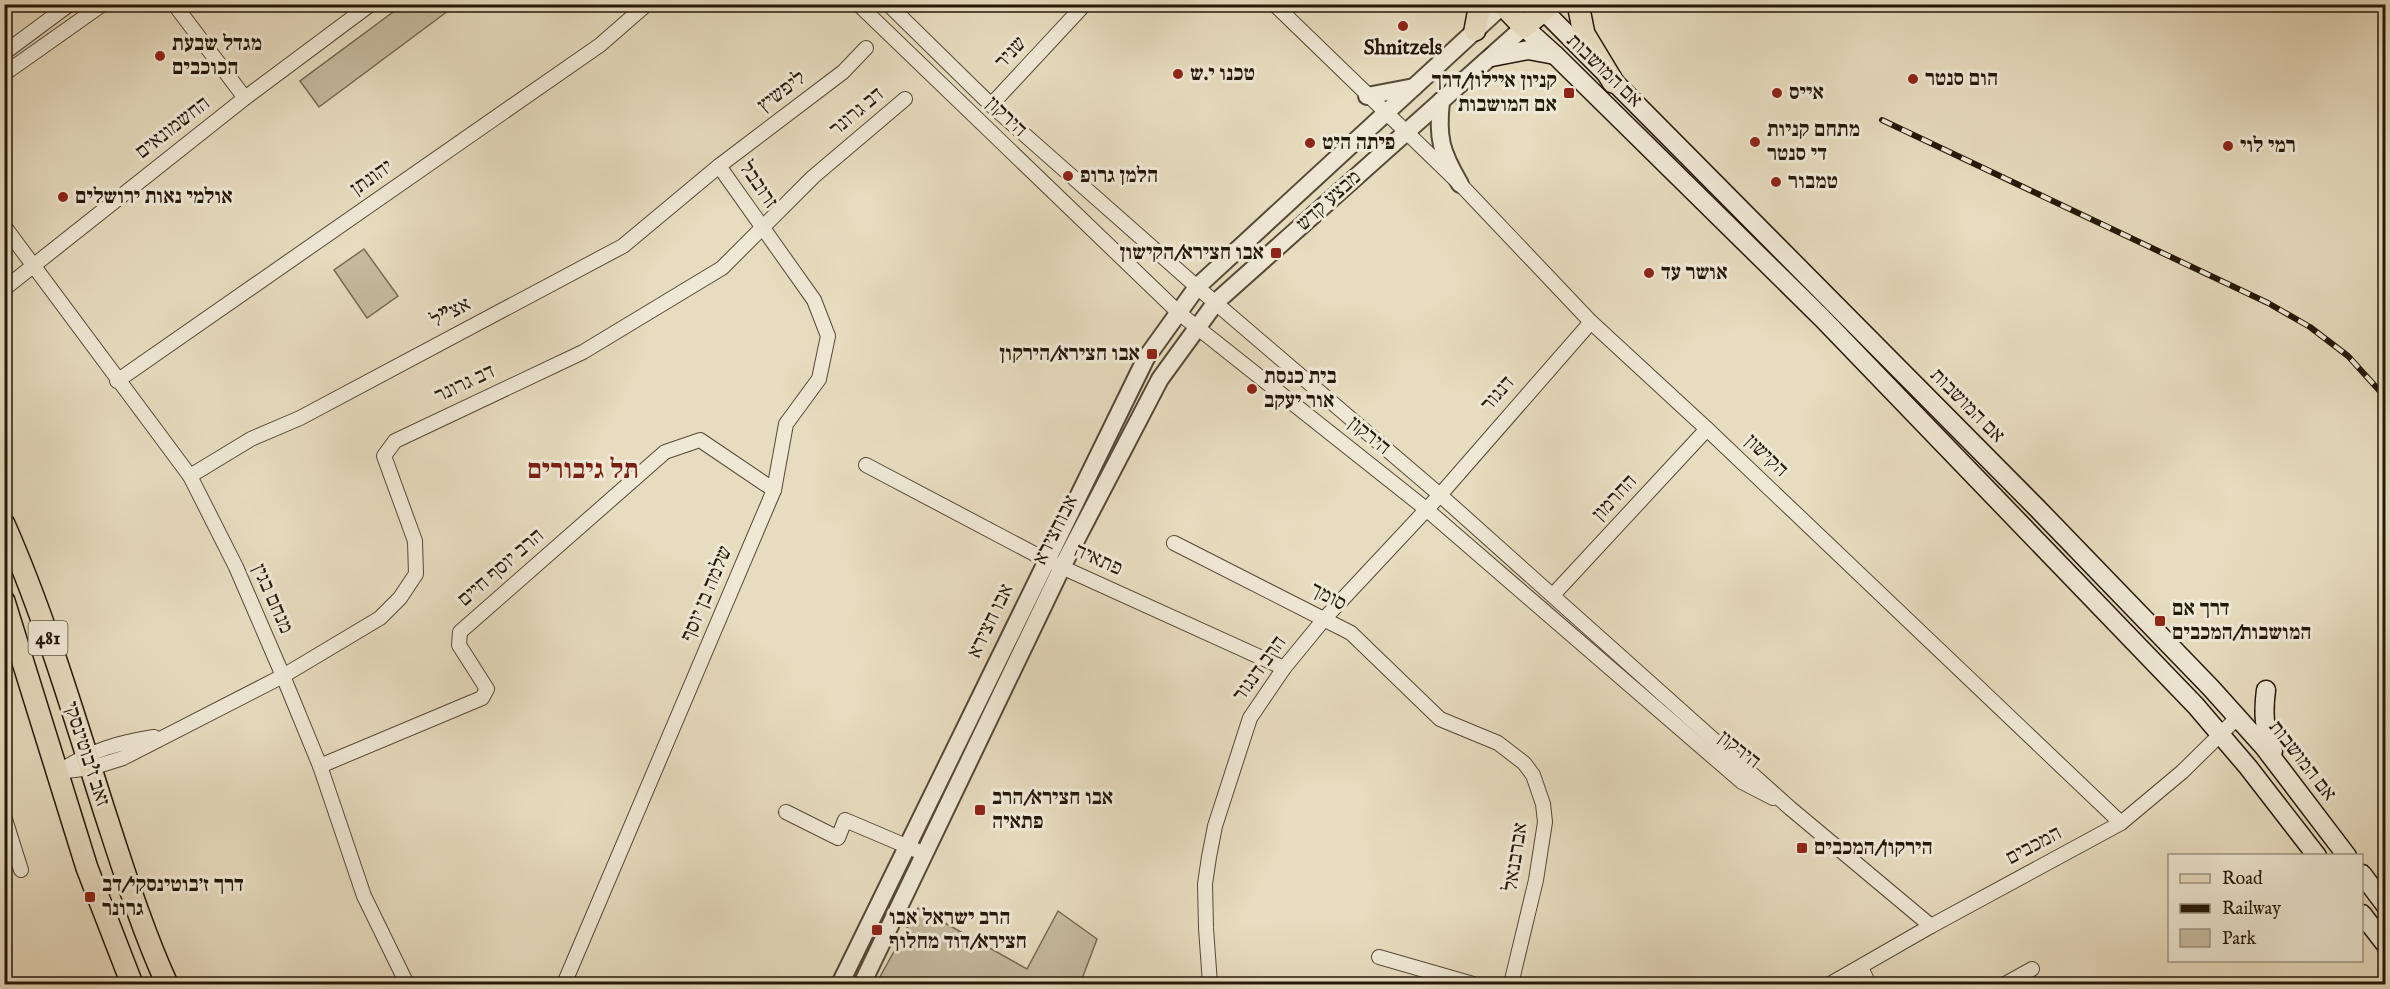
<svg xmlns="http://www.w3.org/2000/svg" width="2390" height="989" font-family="'IM FELL English','Frank Ruhl Libre',serif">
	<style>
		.green { fill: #c6bba0; stroke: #756a54; stroke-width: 1.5 }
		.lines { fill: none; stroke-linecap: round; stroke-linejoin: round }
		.minor-casing { stroke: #554936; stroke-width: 16 }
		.tertiary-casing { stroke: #554936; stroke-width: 20 }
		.secondary-casing { stroke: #241808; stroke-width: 21 }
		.primary-casing { stroke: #241808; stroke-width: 24 }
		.minor { stroke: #efe8d5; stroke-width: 14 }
		.tertiary { stroke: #efe8d5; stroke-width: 16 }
		.secondary { stroke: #efe8d5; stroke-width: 18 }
		.primary { stroke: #e7dcbf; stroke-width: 21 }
		.rail-casing { stroke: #241808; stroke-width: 6 }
		.rail { stroke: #efe8d5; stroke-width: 4; stroke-dasharray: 11; stroke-linecap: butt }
		.poi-dot { fill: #8f2418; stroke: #efe8d5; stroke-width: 2 }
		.labels { text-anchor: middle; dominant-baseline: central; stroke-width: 6; stroke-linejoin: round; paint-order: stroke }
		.shield { fill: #efe8d5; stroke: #615646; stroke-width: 1.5 }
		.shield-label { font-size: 20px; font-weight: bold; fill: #241808 }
		.poi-label { font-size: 21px; font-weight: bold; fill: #241808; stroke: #efe8d5; text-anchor: start }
		.street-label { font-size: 21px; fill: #241808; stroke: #efe8d5 }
		.district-label { font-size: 27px; font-weight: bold; fill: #7a1f14; stroke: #efe8d5 }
	</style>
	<rect width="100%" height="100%" fill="#e7dcbf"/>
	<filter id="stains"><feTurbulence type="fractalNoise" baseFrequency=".00333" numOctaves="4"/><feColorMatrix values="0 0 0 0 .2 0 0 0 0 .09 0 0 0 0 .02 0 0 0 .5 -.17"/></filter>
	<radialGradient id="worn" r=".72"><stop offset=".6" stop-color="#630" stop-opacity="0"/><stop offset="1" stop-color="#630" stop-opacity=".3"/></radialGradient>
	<g class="green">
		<path d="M 404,4 L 456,5 L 319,107 L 300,81 Z"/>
		<path d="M 364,249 L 398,296 L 367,318 L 334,270 Z"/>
		<path d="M 918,908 L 1027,969 L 1058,911 L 1097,939 L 1080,984 L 876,984 Z"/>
	</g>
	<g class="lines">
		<defs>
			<g id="minor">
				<path d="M 174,4 L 245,98"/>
				<path d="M 858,4 L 1179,313 L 1426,509 L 1742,782 L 1773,798"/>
				<path d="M 888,4 L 991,105 L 1197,287 L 1440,495 L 1790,808 L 1931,926"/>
				<path d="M 1274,4 L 1460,184 L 1591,322 L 1707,429 L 2121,823"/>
				<path d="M 4,53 L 70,4"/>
				<path d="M 4,74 L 103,4"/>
				<path d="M 991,105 L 1085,4"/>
				<path d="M 4,226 L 190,476 L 236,567 L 283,676 L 320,766 L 364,896 L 407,984"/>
				<path d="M 4,289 L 245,98 L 371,4"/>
				<path d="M 117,381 L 600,45 L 647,4"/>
				<path d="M 866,465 L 1046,560 L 1284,668"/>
				<path d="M 190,476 L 251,439 L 300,418 L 623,246 L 719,166 L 843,72 L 866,48"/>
				<path d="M 1174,543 L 1351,633 L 1440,719 L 1498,743 L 1524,763 L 1533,775 L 1543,804 L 1545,822 L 1536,880 L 1511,984"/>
				<path d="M 1553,595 L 1707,429"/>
				<path d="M 320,766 L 482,698 L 487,689 L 459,645 L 460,632 L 665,452 L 700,440 L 774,490"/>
				<path d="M 61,770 C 93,750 117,743 154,737"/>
				<path d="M 58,772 L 91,768 L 123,758 L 283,676 L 380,618 L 400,598 L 416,574 L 415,541 L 384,456 L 395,441 L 583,352 L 722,268 L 813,177 L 905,99"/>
				<path d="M 786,812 L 838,838 L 845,820 L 925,854"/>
				<path d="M 4,816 L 21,870"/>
				<path d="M 1379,957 L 1473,984"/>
				<path d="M 1861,968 L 1869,984"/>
				<path d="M 564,984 L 774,490 L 786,424 L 819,379 L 828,336 L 814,300 L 719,166"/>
				<path d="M 1210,984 L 1206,928 L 1205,884 L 1209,857 L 1215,826 L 1250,718 L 1284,668 L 1325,618 L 1440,495 L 1591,322"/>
				<path d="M 1830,984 L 1931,926 L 2121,823 L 2182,772 L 2238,717"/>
				<path d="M 2005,984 L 2032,969"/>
			</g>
			<g id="tertiary">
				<path d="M 1367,96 L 1414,87"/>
				<path d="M 1441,101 C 1437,138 1441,152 1460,184"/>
				<path d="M 840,984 L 1146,358 L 1197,287 L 1503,5"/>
				<path d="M 862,984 L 1062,567 L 1160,379 L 1216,302 L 1524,27"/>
			</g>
			<g id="secondary">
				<path d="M 1537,4 L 2037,508 L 2211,688 L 2264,747 L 2347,856"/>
				<path d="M 1524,27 L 1555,55 L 1822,318 L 2196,706 L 2248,767 L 2317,856"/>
				<path d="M 1492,57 L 1528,50 L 1555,55"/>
				<path d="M 2266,690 C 2263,713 2264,730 2273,751"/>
				<path d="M 2362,874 L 2386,906"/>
				<path d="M 2362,914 L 2386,945"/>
			</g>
			<g id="primary">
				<path d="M 1502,4 L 1524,27 L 1551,4"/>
				<path d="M 1578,4 L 1584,34 L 1613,82"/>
				<path d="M 1475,30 L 1480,4"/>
				<path d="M 4,524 C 45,617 74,716 105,813 C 124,871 142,929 167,984"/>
				<path d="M 4,601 L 87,868 L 132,984"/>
			</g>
		</defs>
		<use href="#minor" class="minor-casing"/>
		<use href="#tertiary" class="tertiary-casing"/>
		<use href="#secondary" class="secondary-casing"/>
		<use href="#primary" class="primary-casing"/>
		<use href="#minor" class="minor"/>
		<use href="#tertiary" class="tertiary"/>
		<use href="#secondary" class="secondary"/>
		<use href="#primary" class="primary"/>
		<defs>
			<path id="rail" d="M 1882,120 L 2268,303 L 2310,327 L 2348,356 L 2386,398"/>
		</defs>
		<use href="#rail" class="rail-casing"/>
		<use href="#rail" class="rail"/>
	</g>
	<g class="poi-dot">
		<circle cx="1403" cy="26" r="6"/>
		<circle cx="160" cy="56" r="6"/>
		<circle cx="1178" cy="74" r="6"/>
		<circle cx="1913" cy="79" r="6"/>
		<rect x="1563" y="87" width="12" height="12" rx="3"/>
		<circle cx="1777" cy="93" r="6"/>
		<circle cx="1755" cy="142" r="6"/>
		<circle cx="1310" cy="143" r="6"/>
		<circle cx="2228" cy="146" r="6"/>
		<circle cx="1068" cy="176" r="6"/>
		<circle cx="1776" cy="182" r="6"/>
		<circle cx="63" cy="197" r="6"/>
		<rect x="1270" y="247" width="12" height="12" rx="3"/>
		<circle cx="1649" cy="273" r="6"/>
		<rect x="1146" y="348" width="12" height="12" rx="3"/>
		<circle cx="1252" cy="389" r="6"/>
		<rect x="2154" y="615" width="12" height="12" rx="3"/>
		<rect x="974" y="804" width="12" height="12" rx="3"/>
		<rect x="1796" y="842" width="12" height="12" rx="3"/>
		<rect x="84" y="891" width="12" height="12" rx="3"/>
		<rect x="871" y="924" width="12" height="12" rx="3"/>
	</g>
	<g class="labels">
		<rect class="shield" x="28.5" y="621" width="39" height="34" rx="4.5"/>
		<g class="shield-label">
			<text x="48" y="638">481</text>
		</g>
		<g class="poi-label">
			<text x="172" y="44">מגדל שבעת<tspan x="172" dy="24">הכוכבים</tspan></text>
			<text x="1403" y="48" text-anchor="middle">Shnitzels</text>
			<text x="1190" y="74">טכנו י.ש</text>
			<text x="1925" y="79">הום סנטר</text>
			<text x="1557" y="81" text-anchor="end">קניון איילון/דרך<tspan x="1557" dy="24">אם המושבות</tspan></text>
			<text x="1789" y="93">אייס</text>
			<text x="1767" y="130">מתחם קניות<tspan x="1767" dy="24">די סנטר</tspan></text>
			<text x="1322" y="143">פיתה היט</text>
			<text x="2240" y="146">רמי לוי</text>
			<text x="1080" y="176">הלמן גרופ</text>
			<text x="1788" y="182">טמבור</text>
			<text x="75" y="197">אולמי נאות ירושלים</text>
			<text x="1264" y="253" text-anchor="end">אבו חצירא/הקישון</text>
			<text x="1661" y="273">אושר עד</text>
			<text x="1140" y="354" text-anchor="end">אבו חצירא/הירקון</text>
			<text x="1264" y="377">בית כנסת<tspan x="1264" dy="24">אור יעקב</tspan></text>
			<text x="2172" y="609">דרך אם<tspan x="2172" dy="24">המושבות/המכבים</tspan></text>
			<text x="992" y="798">אבו חצירא/הרב<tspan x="992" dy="24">פתאיה</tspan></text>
			<text x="1814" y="848">הירקון/המכבים</text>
			<text x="102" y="885">דרך ז׳בוטינסקי/דב<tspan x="102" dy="24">גרונר</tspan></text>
			<text x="889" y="918">הרב ישראל אבו<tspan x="889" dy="24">חצירא/דוד מחלוף</tspan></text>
		</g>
		<g class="street-label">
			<text transform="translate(1011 53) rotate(-47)">שניר</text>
			<text transform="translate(1604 71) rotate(44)">אם המושבות</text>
			<text transform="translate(782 92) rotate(-37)">ליפשיץ</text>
			<text transform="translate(857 112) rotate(-40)">דב גרונר</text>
			<text transform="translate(1006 117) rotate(44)">הירקון</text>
			<text transform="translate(173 128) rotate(-38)">החשמונאים</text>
			<text transform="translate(372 178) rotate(-35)">יהונתן</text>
			<text transform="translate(758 185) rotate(56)">זרובבל</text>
			<text transform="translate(1329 201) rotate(-42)">מבצע קדש</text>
			<text transform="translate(451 313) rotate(-28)">אצ"ל</text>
			<text transform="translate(465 384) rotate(-25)">דב גרונר</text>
			<text transform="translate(1498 394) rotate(-49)">דנגור</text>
			<text transform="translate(1967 406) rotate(45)">אם המושבות</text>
			<text transform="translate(1369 436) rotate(39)">הירקון</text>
			<text transform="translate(1766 456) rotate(44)">הקישון</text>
			<text transform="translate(1615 498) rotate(-47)">החרמון</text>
			<text transform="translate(1056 530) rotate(-63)">אבוחצירא</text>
			<text transform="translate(1098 560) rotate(24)">פתאיה</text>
			<text transform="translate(501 568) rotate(-41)">הרב יוסף חיים</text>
			<text transform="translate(707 594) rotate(-67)">שלמה בן יוסף</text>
			<text transform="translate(1328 597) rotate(27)">סומך</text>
			<text transform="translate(272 599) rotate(66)">מנחם בגין</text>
			<text transform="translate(991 621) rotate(-64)">אבו חצירא</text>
			<text transform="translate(1260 669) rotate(-54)">הרב דנגור</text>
			<text transform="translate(1739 750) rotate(38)">הירקון</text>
			<text transform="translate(86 754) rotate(72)">זאב ז'בוטינסקי</text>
			<text transform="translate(2302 761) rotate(52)">אם המושבות</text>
			<text transform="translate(2034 846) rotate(-28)">המכבים</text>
			<text transform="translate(1516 857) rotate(-81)">אברבנאל</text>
		</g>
		<g class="district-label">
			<text x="583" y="471">תל גיבורים</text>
		</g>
	</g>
	<rect width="2390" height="989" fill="none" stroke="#e7dcbf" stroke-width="24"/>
	<rect x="6" y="6" width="2378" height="977" fill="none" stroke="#241808" stroke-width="3"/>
	<rect x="12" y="12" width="2366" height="965" fill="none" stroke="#241808" stroke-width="1.5"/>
	<rect x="2168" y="854" width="195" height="108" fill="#efe8d5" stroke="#9e9583" stroke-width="1.5"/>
	<rect x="2180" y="874" width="30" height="9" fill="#e7dcbf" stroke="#9e9583" stroke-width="1.5"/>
	<text x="2222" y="884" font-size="18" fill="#241808">Road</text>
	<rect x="2180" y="904" width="30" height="9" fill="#241808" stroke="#9e9583" stroke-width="1.5"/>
	<text x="2222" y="914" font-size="18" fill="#241808">Railway</text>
	<rect x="2180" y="929" width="30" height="18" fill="#c6bba0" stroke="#9e9583" stroke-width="1.5"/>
	<text x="2222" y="944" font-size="18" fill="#241808">Park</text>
	<rect width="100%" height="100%" filter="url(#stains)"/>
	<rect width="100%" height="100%" fill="url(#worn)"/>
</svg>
